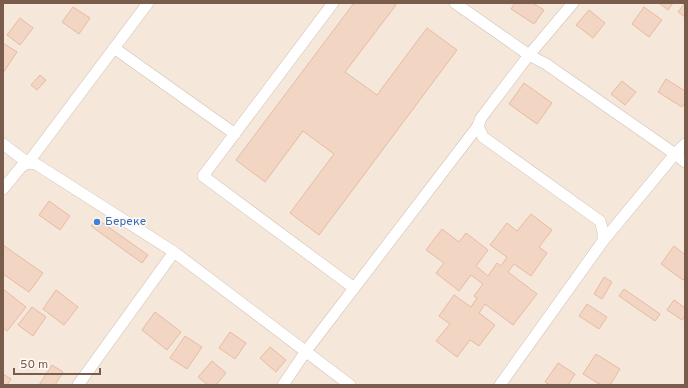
<svg xmlns="http://www.w3.org/2000/svg" width="688" height="388" font-family="Overpass,sans-serif">
	<style>
		.residential { fill: #f5e8da }
		.building { fill: #f3d5c3; stroke: #e6bba3 }
		.lines { fill: none; stroke-linecap: round; stroke-linejoin: round }
		.minor-casing { stroke: #d1beb0; stroke-width: 12 }
		.minor { stroke: #fff; stroke-width: 11 }
		.shop-dot { fill: #3f7fe0; stroke: #fffaf3; stroke-width: 1.5 }
		.labels { text-anchor: middle; dominant-baseline: central; stroke-width: 3; stroke-linejoin: round; paint-order: stroke }
		.shop-label { font-size: 12px; fill: #366cbe; stroke: #fffaf3; text-anchor: start }
	</style>
	<rect width="100%" height="100%" fill="#fdf6ec"/>
	<rect class="residential" x="3" y="3" width="682" height="382"/>
	<g class="building">
		<path d="M 354,3 L 393,3 L 396,5 L 345,72 L 377,95 L 427,28 L 457,50 L 319,235 L 290,213 L 334,154 L 303,131 L 265,182 L 236,160 Z"/>
		<path d="M 515,3 L 533,3 L 544,10 L 534,24 L 511,9 Z"/>
		<path d="M 659,3 L 673,3 L 668,10 Z"/>
		<path d="M 685,3 L 685,17 L 678,12 Z"/>
		<path d="M 73,7 L 90,18 L 79,34 L 62,22 Z"/>
		<path d="M 644,7 L 662,20 L 649,37 L 632,24 Z"/>
		<path d="M 589,10 L 605,23 L 593,38 L 576,25 Z"/>
		<path d="M 20,18 L 33,28 L 20,45 L 7,35 Z"/>
		<path d="M 3,43 L 17,52 L 3,73 Z"/>
		<path d="M 40,75 L 46,80 L 37,90 L 31,85 Z"/>
		<path d="M 666,79 L 685,91 L 685,102 L 682,107 L 658,92 Z"/>
		<path d="M 622,81 L 636,92 L 625,105 L 611,94 Z"/>
		<path d="M 524,83 L 552,103 L 537,124 L 509,104 Z"/>
		<path d="M 49,201 L 70,216 L 60,230 L 39,215 Z"/>
		<path d="M 531,214 L 552,230 L 539,247 L 547,253 L 531,276 L 514,264 L 508,272 L 537,294 L 513,325 L 485,304 L 479,313 L 495,325 L 479,346 L 470,340 L 457,357 L 436,341 L 450,324 L 439,316 L 454,295 L 471,307 L 477,298 L 474,296 L 483,284 L 471,275 L 459,291 L 436,273 L 444,263 L 426,250 L 442,229 L 459,242 L 466,233 L 488,250 L 476,266 L 488,276 L 497,263 L 501,266 L 507,257 L 490,245 L 507,223 L 517,231 Z"/>
		<path d="M 97,219 L 148,255 L 142,263 L 91,226 Z"/>
		<path d="M 3,245 L 43,273 L 29,292 L 3,274 Z"/>
		<path d="M 674,246 L 685,255 L 685,278 L 683,280 L 661,264 Z"/>
		<path d="M 604,277 L 612,282 L 602,299 L 594,294 Z"/>
		<path d="M 3,289 L 26,307 L 7,331 L 3,328 Z"/>
		<path d="M 624,289 L 660,314 L 655,321 L 619,296 Z"/>
		<path d="M 56,290 L 78,307 L 64,325 L 43,309 Z"/>
		<path d="M 674,300 L 685,308 L 685,316 L 682,320 L 667,310 Z"/>
		<path d="M 587,304 L 607,317 L 599,329 L 579,316 Z"/>
		<path d="M 32,307 L 46,317 L 33,336 L 18,325 Z"/>
		<path d="M 155,312 L 181,332 L 167,350 L 142,330 Z"/>
		<path d="M 230,332 L 246,343 L 235,359 L 219,348 Z"/>
		<path d="M 185,336 L 202,347 L 187,369 L 170,358 Z"/>
		<path d="M 270,347 L 286,360 L 276,372 L 260,358 Z"/>
		<path d="M 596,354 L 620,369 L 610,385 L 601,385 L 583,374 Z"/>
		<path d="M 212,361 L 226,373 L 216,385 L 208,385 L 198,377 Z"/>
		<path d="M 558,363 L 575,374 L 568,385 L 550,385 L 545,382 Z"/>
		<path d="M 52,365 L 63,372 L 55,385 L 39,385 Z"/>
		<path d="M 3,374 L 11,379 L 7,385 L 3,385 Z"/>
	</g>
	<g class="lines">
		<defs>
			<g id="minor">
				<path d="M 333,3 L 203,176 L 354,288"/>
				<path d="M 455,3 L 529,55 L 573,3"/>
				<path d="M 114,48 L 235,134"/>
				<path d="M 3,144 L 28,163 L 148,3"/>
				<path d="M 3,189 L 21,167 L 28,163 L 36,164 L 174,252 L 350,385"/>
				<path d="M 603,241 L 675,154 L 685,162"/>
				<path d="M 78,385 L 174,252"/>
				<path d="M 283,385 L 306,351 L 478,126"/>
				<path d="M 500,385 L 603,241 L 603,232 L 600,221 L 483,137 L 478,126 L 481,118 L 529,55 L 546,64 L 675,154 L 685,144"/>
			</g>
		</defs>
		<use href="#minor" class="minor-casing"/>
		<use href="#minor" class="minor"/>
	</g>
	<circle class="shop-dot" cx="97" cy="222" r="4"/>
	<g class="labels">
		<g class="shop-label">
			<text x="105" y="222">Береке</text>
		</g>
	</g>
	<rect width="688" height="388" fill="none" stroke="#7a5c4d" stroke-width="8"/>
	<path d="M14 368v6h86v-6" fill="none" stroke="#7a5c4d" stroke-width="2"/>
	<text x="20" y="368" font-size="12" fill="#7a5c4d" stroke="#fffaf3" stroke-width="3" paint-order="stroke">50 m</text>
</svg>
